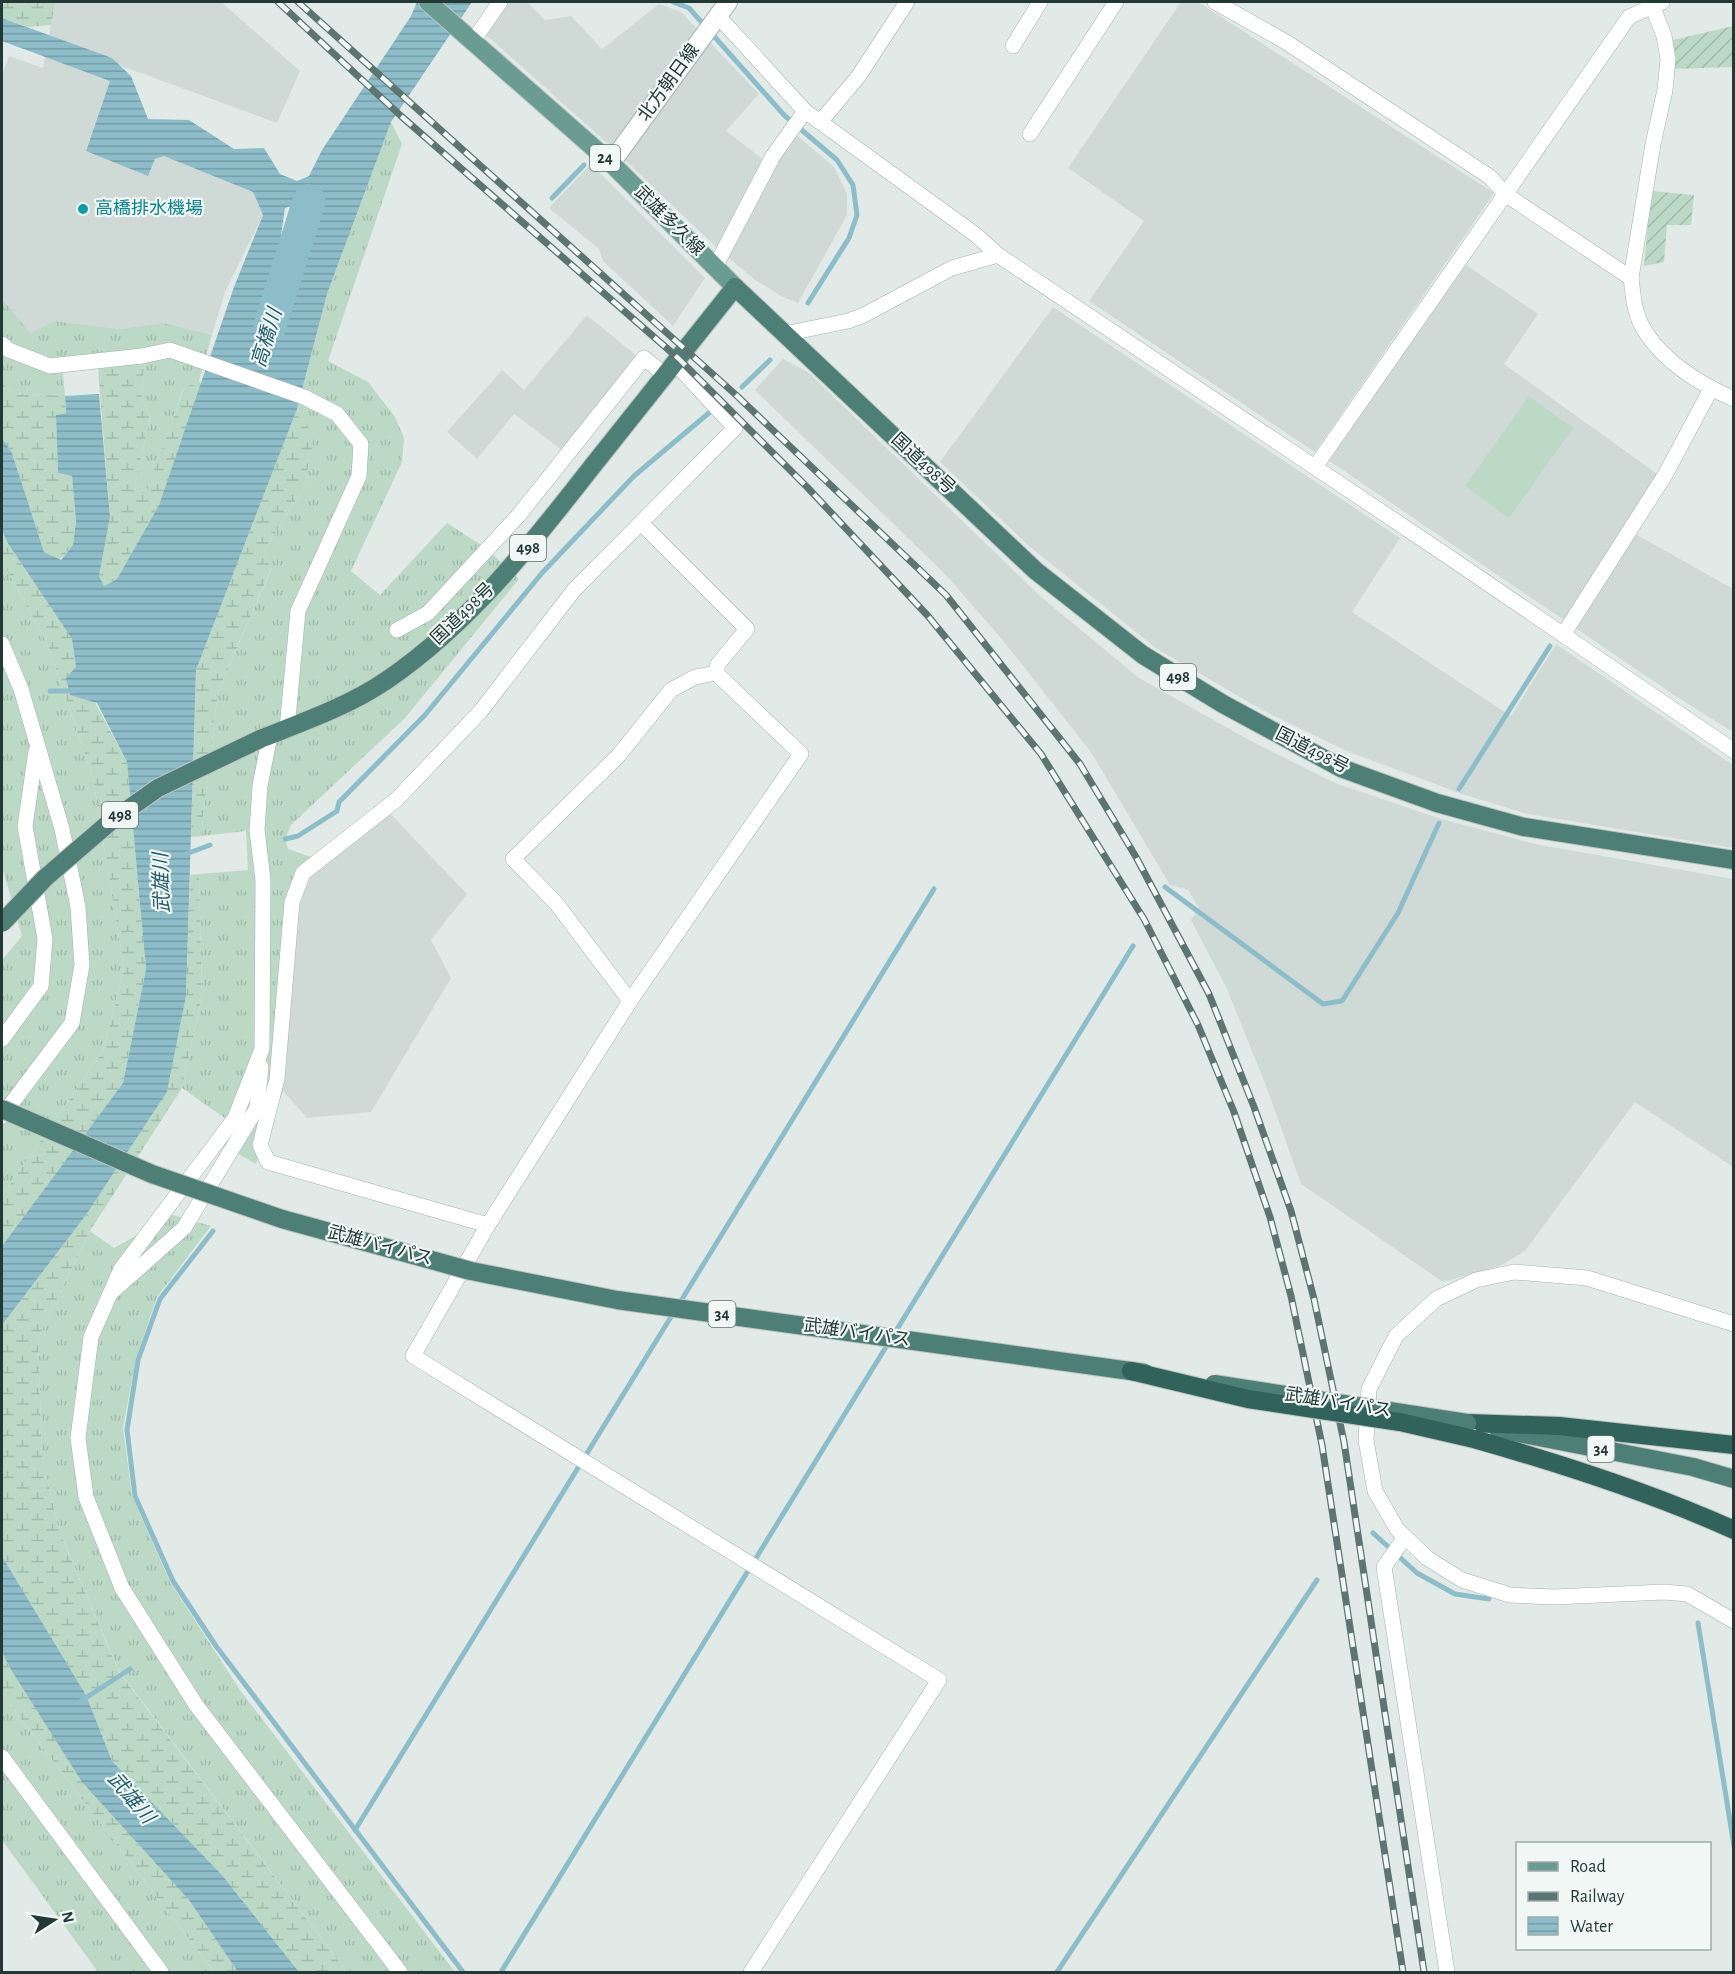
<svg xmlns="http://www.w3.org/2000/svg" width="1735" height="1974" font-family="'Alegreya Sans','Noto Sans JP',sans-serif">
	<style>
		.built { fill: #cfdad6 }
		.grass { fill: url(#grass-tufts) }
		.wetland { fill: url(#wetland-marsh) }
		.garden { fill: url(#garden-furrows) }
		.pitch { fill: #bcd9c6 }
		.water { fill: url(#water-rules); fill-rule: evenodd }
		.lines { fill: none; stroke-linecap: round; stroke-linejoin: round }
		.stream { stroke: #8ebdca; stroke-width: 5 }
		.river { stroke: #8ebdca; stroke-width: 33 }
		.minor-casing { stroke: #a4b1ae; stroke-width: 16 }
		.secondary-casing { stroke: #a1b5af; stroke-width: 20 }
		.primary-casing { stroke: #bdc4c2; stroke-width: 20 }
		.trunk-casing { stroke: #bdc4c2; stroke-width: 20 }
		.motorway-casing { stroke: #bdc4c2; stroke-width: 20 }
		.minor { stroke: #fff; stroke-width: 15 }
		.secondary { stroke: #fff; stroke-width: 18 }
		.primary { stroke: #6a9c92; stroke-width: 18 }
		.trunk { stroke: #4e7f77; stroke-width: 18 }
		.motorway { stroke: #32625c; stroke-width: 18 }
		.rail-casing { stroke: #5d7570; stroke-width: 7 }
		.rail { stroke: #f1f7f4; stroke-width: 4.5; stroke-dasharray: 14; stroke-linecap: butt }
		.trunk-bridge-casing { stroke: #bdc4c2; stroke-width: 20; stroke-linecap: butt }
		.motorway-bridge-casing { stroke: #bdc4c2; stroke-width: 20; stroke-linecap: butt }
		.trunk-bridge { stroke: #4e7f77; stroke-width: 18 }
		.motorway-bridge { stroke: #32625c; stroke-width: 18 }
		.culture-dot { fill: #0f9aa8; stroke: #f1f7f4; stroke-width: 2 }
		.labels { text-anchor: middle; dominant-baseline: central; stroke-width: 4.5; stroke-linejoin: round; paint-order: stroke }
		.shield { fill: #f1f7f4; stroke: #61726e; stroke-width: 1.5 }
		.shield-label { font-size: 16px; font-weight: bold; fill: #233935 }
		.street-label { font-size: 18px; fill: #233935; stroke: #f1f7f4 }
		.culture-label { font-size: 18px; fill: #0d838f; stroke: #f1f7f4; text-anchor: start }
		.water-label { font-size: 20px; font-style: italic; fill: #235d6f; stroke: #f1f7f4 }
	</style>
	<defs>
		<pattern id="grass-tufts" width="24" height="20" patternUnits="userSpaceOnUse" patternTransform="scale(1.5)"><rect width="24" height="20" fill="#bcd9c6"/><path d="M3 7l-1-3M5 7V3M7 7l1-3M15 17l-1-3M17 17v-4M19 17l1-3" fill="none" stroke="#a1bbab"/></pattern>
		<pattern id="wetland-marsh" width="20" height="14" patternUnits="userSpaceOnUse" patternTransform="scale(1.5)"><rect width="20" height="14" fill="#bcd9c6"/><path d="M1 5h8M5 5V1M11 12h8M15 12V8" fill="none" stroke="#a1bbab"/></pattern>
		<pattern id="garden-furrows" width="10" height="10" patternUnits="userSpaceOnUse" patternTransform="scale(1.5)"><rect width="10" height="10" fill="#bcd9c6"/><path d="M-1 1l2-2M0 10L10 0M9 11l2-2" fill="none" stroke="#a1bbab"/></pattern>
		<pattern id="water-rules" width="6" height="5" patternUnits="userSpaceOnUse" patternTransform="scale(1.5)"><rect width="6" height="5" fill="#8ebdca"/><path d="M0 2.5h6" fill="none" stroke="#749ba5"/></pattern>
	</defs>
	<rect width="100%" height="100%" fill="#e1eae7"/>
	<g class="built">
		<path d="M 55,2 L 221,2 L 300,71 L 277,123 L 116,64 L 86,150 L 148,176 L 155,159 L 163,155 L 253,192 L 263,215 L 225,292 L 212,335 L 163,323 L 120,329 L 54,321 L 30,334 L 2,299 L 2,75 L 9,56 L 43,68 Z"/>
		<path d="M 505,2 L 527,2 L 545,20 L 571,16 L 602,49 L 659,4 L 681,12 L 759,94 L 726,131 L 764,160 L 786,126 L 834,167 L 847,194 L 847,215 L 798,303 L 783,297 L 755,280 L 715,246 L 607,143 L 484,33 Z"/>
		<path d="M 1181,2 L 1198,2 L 1494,193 L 1315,452 L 1089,301 L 1144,221 L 1068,168 Z"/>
		<path d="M 591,164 L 705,278 L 673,326 L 603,261 L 599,249 L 549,208 Z"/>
		<path d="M 1466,265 L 1538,314 L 1504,364 L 1667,481 L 1634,533 L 1733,589 L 1733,732 L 1674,695 L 1328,460 Z"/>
		<path d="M 1053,307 L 1400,538 L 1352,612 L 1511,716 L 1556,644 L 1733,765 L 1733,848 L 1528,814 L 1462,794 L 1349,752 L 1264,711 L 1157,649 L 1029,546 L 940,462 Z"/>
		<path d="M 587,315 L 638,357 L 563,451 L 514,414 L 477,459 L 447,432 L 502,370 L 524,390 Z"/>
		<path d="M 783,359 L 809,373 L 1040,596 L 1139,678 L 1251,741 L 1335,783 L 1438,818 L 1535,844 L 1733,879 L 1733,1167 L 1635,1102 L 1525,1251 L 1502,1265 L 1443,1282 L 1301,1184 L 1268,1091 L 1227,989 L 1191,920 L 1199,908 L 1188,890 L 1170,885 L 1091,752 L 1001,638 L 944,573 L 755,390 Z"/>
		<path d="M 383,806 L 467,894 L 431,940 L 451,978 L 371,1112 L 307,1118 L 283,1091 L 298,905 L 311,857 Z"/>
	</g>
	<g class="grass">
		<path d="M 391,122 L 402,144 L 328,361 L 368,382 L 395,417 L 404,438 L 402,462 L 351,571 L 380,595 L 447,523 L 486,548 L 519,579 L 405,718 L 291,825 L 285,839 L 288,849 L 311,857 L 298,905 L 283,1091 L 256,1164 L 223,1145 L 226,1119 L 182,1088 L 202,996 L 199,874 L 248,870 L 246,831 L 201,836 L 218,691 L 272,568 L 264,551 L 304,487 L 313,437 L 297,409 L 327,294 Z"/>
		<path d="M 2,299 L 30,333 L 54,321 L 120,329 L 163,323 L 212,335 L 199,381 L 183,389 L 148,491 L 135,485 L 150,418 L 141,394 L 145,363 L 63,373 L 65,396 L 13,393 L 2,383 Z"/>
		<path d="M 2,561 L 47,643 L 93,778 L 124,969 L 103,1051 L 2,1196 L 2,960 L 22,936 L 2,867 Z"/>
		<path d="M 173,1215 L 211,1226 L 157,1297 L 136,1358 L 123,1428 L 132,1496 L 170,1582 L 240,1690 L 455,1972 L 347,1972 L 119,1671 L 59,1530 L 42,1457 L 38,1338 L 90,1231 L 114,1248 Z"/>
		<path d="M 2,1690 L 8,1702 L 214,1972 L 98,1972 L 2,1840 Z"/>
	</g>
	<g class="wetland">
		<path d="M 2,2 L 55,2 L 51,25 L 28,27 L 2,18 Z"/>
		<path d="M 145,362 L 141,394 L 150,418 L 135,485 L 147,490 L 184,388 L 199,381 L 202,384 L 159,505 L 117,579 L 104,586 L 99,576 L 110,517 L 98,369 Z"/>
		<path d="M 2,383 L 13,393 L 65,396 L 66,413 L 56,415 L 58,473 L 72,476 L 76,522 L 73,545 L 60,560 L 44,552 L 12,453 L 2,438 Z"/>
		<path d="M 297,409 L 314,437 L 304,487 L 264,551 L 272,567 L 218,691 L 201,836 L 191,837 L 196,670 Z"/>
		<path d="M 2,530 L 7,542 L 72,639 L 76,667 L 127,762 L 146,969 L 123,1083 L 2,1246 L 2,1196 L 103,1051 L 124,969 L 93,778 L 47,643 L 2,561 Z"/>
		<path d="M 199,874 L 202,996 L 182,1088 L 90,1231 L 38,1338 L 42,1457 L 59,1530 L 119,1672 L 347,1972 L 299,1972 L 222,1875 L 112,1761 L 86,1695 L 3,1558 L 2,1549 L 2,1325 L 86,1215 L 167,1092 L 186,996 L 190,875 Z"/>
		<path d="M 2,1652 L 10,1668 L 189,1900 L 238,1972 L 214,1972 L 8,1702 L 2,1690 Z"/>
	</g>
	<g class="garden">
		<path d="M 1733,26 L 1733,67 L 1673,69 L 1673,40 Z"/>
		<path d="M 1651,191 L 1694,195 L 1691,225 L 1667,225 L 1664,262 L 1644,266 Z"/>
	</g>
	<path class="pitch" d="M 1529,396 L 1573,428 L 1509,518 L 1465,486 Z"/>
	<g class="water">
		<path d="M 417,2 L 472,2 L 391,122 L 327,294 L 297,409 L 196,670 L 186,996 L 167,1092 L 86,1215 L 2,1325 L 2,1246 L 123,1083 L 146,969 L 127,762 L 97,703 L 70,695 L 66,678 L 76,667 L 72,639 L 7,542 L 2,530 L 2,438 L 12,453 L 44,552 L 61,560 L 73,545 L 76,522 L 72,476 L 58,473 L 56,415 L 66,413 L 65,396 L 99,394 L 110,517 L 99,576 L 104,586 L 117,579 L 159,505 L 234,287 L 263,215 L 253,192 L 164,156 L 155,159 L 148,176 L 86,151 L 110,81 L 2,41 L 2,18 L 112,58 L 131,76 L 148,119 L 189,120 L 234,149 L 264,148 L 280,174 L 297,181 L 309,176 L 322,150 L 411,16 ZM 294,205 L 297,270 L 291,282 L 274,284 L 285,208 Z"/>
		<path d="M 2,1549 L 3,1558 L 86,1695 L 112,1761 L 222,1875 L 299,1972 L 238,1972 L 189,1900 L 82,1782 L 10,1668 L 2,1652 Z"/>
	</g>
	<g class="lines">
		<g class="stream">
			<path d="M 673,2 L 689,8 L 784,115 L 837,160 L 853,185 L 857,215 L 849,238 L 808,303"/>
			<path d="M 552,198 L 584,165"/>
			<path d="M 742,387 L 770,360"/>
			<path d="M 50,691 L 75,691"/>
			<path d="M 1459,789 L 1550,646"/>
			<path d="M 285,839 L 298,836 L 337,811 L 339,802 L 425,715 L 542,573 L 634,476 L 710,412"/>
			<path d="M 186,854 L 210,845"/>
			<path d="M 1165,887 L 1323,1004 L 1342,1001 L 1398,913 L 1439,823"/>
			<path d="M 213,1231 L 160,1299 L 138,1360 L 127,1430 L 135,1496 L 173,1581 L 216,1646 L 463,1972"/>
			<path d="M 679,1304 L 934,889"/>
			<path d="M 1373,1533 L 1417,1573 L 1455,1594 L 1489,1599"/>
			<path d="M 1698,1623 L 1734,1846"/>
			<path d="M 81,1701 L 130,1669"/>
			<path d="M 355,1830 L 674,1312"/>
			<path d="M 501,1972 L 1133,946"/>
			<path d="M 1057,1972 L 1317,1580"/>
		</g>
		<path class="river" d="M 270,326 L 309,201"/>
		<defs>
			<g id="minor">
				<path d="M 1215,2 L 1286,42 L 1490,177 L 1505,194 L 1631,278"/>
				<path d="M 1651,2 L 1664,36 L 1668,59 L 1665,90 L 1653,144 L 1631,278 C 1633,294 1634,310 1641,324 C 1659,359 1699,384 1734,399"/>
				<path d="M 718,16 L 805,111 L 976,235 L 998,255"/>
				<path d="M 473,41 L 500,2"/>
				<path d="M 1013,46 L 1040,2"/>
				<path d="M 820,122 L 858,77 L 907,2"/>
				<path d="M 1030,134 L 1116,2"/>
				<path d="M 715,267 L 773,156 L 805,111"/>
				<path d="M 784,334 L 848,321 L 862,316 L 952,268 L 998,255 L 1443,553 L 1734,751"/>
				<path d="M 2,344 L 9,350 L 50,366 L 142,356 L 170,350 L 304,397 L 337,414 L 361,444 L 359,476 L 298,611 L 287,729"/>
				<path d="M 1315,467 L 1629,17 L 1662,2"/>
				<path d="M 641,523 L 747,629 L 718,664 L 716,673 L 801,754 L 630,1001 L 488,1225 L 413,1356 L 939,1680 L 751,1972"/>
				<path d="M 397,630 L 428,613 L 518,516 L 644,358 L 665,375"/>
				<path d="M 1563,635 L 1665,475 L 1711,389"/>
				<path d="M 2,644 L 21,689 L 62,829 L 78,907 L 82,965 L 72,1023 L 2,1116"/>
				<path d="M 270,735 L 260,786 L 257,830 L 263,880 L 262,1049 L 235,1118 L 121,1269 L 91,1337 L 78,1438 L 86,1497 L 122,1588 L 196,1705 L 400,1972"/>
				<path d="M 630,1001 L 556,903 L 513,859 L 619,755 L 671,690 L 695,677 L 716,673"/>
				<path d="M 2,1039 L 41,986 L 45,939 L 25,826 L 36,751"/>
				<path d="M 488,1225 L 268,1162 L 260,1145 L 277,1079 L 292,902 L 303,873 L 396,800 L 480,712 L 574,590 L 735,428 L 675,363"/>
				<path d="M 113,1291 L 184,1228 L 257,1108 L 261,1067"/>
				<path d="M 1734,1324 L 1587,1278 L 1514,1272 L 1476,1280 L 1436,1299 L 1396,1336 L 1369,1389 L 1366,1440 L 1375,1491 L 1397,1529 L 1427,1558 L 1462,1580 L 1510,1595 L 1554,1597 L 1664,1592 L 1687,1594 L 1734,1621"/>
				<path d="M 1405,1537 L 1384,1567 L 1447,1972"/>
				<path d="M 2,1757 L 161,1972"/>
			</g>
			<path id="secondary" d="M 611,163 L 728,2"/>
			<path id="primary" d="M 428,2 L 611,163 L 735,287"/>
			<g id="trunk">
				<path d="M 260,739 C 303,722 349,706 387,680 C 469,624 531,545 591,468 C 639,408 687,347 735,287 L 1036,571 L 1143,655 L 1223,704 L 1341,768 L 1437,803 L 1524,827 L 1734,860"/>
				<path d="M 1498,1429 L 1693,1467 L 1734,1479"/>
			</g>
			<g id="motorway">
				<path d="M 1467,1423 L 1559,1426 L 1734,1445"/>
				<path d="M 1474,1439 C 1562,1464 1650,1492 1734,1530"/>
			</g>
		</defs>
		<use href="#minor" class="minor-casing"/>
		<use href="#secondary" class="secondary-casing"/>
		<use href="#primary" class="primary-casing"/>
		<use href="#trunk" class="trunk-casing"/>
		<use href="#motorway" class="motorway-casing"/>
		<use href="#minor" class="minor"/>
		<use href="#secondary" class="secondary"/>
		<use href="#primary" class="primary"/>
		<use href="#trunk" class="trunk"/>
		<use href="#motorway" class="motorway"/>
		<defs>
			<g id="rail">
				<path d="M 278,2 L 401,116 L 678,358 L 807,487 L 928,616 L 1041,754 L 1144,919 L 1198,1025 L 1234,1112 L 1270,1217 L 1291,1296 L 1322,1445 L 1403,1972"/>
				<path d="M 298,2 L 736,395 L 946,595 L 1080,764 L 1136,857 L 1209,994 L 1254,1107 L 1291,1211 L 1314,1299 L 1344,1442 L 1424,1972"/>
			</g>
		</defs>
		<use href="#rail" class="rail-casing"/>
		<use href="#rail" class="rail"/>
		<defs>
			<g id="trunk-bridge">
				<path d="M 2,923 L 45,878 L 110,822 L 158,788 L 260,739"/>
				<path d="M 2,1109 L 152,1174 L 282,1219 L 471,1271 L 617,1300 L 1145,1373"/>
				<path d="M 1214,1384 L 1467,1423"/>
			</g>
			<path id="motorway-bridge" d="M 1131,1371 L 1248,1399 L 1400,1422 L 1474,1439"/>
		</defs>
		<use href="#trunk-bridge" class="trunk-bridge-casing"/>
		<use href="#motorway-bridge" class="motorway-bridge-casing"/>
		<use href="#trunk-bridge" class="trunk-bridge"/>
		<use href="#motorway-bridge" class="motorway-bridge"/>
	</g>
	<circle class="culture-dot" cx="83" cy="209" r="6"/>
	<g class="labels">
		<g class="shield">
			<rect x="590" y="145" width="30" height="26" rx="4.5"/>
			<rect x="510" y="535" width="36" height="26" rx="4.5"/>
			<rect x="1160" y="664" width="36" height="26" rx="4.5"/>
			<rect x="102" y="802" width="36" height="26" rx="4.5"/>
			<rect x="708.5" y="1301" width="27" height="26" rx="4.5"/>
			<rect x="1587.5" y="1436" width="27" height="26" rx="4.5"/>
		</g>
		<g class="shield-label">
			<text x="605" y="158">24</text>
			<text x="528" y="548">498</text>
			<text x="1178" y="677">498</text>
			<text x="120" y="815">498</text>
			<text x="722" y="1314">34</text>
			<text x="1601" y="1449">34</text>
		</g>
		<g class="street-label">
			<text transform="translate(669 83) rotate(-54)">北方朝日線</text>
			<text transform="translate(669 221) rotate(45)">武雄多久線</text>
			<text transform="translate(923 464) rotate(43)">国道498号</text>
			<text transform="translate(463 614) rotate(-44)">国道498号</text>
			<text transform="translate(1312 751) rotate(27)">国道498号</text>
			<text transform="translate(380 1246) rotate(15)">武雄バイパス</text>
			<text transform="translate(857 1333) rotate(8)">武雄バイパス</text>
			<text transform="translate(1338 1403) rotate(9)">武雄バイパス</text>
		</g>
		<g class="culture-label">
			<text x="95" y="209">高橋排水機場</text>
		</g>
		<g class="water-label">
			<text transform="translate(267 338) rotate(-73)">高橋川</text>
			<text transform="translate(162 883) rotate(-92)">武雄川</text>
			<text transform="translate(131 1798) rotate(50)">武雄川</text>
		</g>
	</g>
	<rect width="1735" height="1974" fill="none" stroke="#233935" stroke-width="6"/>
	<rect x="1516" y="1842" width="195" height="108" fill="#f1f7f4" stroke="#9faba8" stroke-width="1.5"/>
	<rect x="1528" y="1862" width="30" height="9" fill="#6a9c92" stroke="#9faba8" stroke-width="1.5"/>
	<text x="1570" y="1872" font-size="18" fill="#233935">Road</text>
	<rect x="1528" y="1892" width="30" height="9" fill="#5d7570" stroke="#9faba8" stroke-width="1.5"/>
	<text x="1570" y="1902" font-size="18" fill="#233935">Railway</text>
	<rect x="1528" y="1917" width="30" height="18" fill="url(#water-rules)" stroke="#9faba8" stroke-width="1.5"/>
	<text x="1570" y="1932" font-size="18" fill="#233935">Water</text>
	<g transform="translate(54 1920) rotate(78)" stroke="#f1f7f4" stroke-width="4.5" paint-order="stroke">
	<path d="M0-4.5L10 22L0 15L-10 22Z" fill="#233935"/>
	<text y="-9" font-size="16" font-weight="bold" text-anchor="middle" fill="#233935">N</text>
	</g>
</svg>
